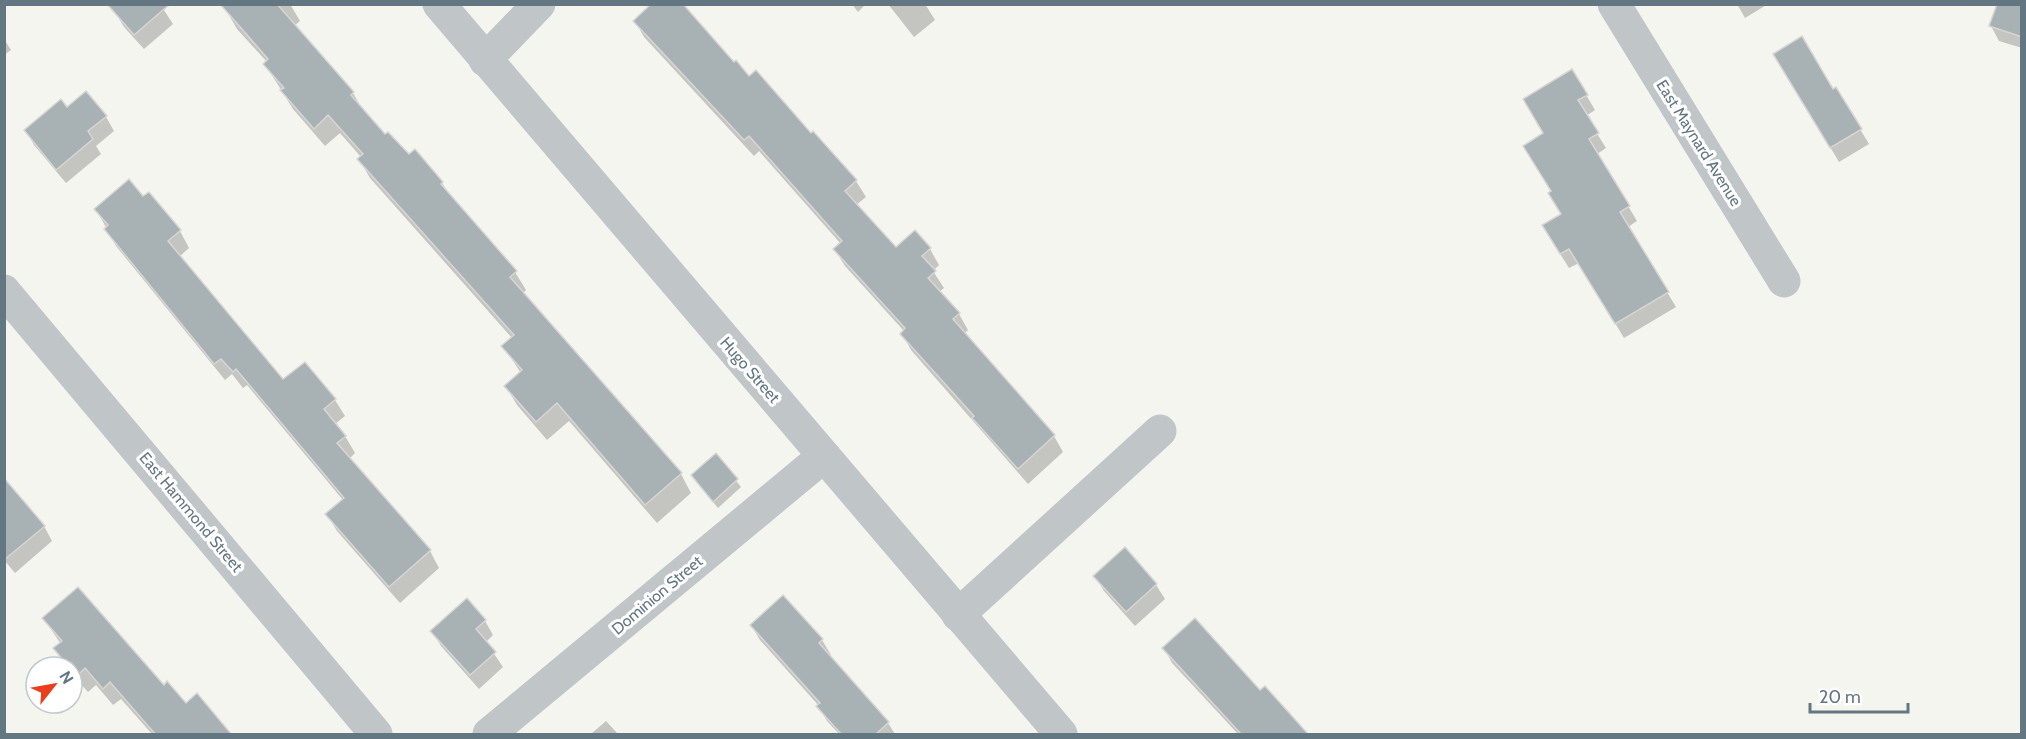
<svg xmlns="http://www.w3.org/2000/svg" width="2026" height="739" font-family="Cabin,sans-serif">
	<style>
		.shadow { fill: #0003 }
		.building { fill: #a8b2b5; stroke: #d6d6d3; stroke-width: 1.5 }
		.lines { fill: none; stroke-linecap: round; stroke-linejoin: round }
		.minor { stroke: #c0c5c7; stroke-width: 33 }
		.labels { text-anchor: middle; dominant-baseline: central; stroke-width: 6; stroke-linejoin: round; paint-order: stroke }
		.street-label { font-size: 16px; fill: #637783; stroke: #fff }
	</style>
	<rect width="100%" height="100%" fill="#f5f5f0"/>
	<g class="shadow">
		<path d="M 160,4 L 173,24 L 144,49 L 124,27 L 115,12 Z"/>
		<path d="M 232,4 L 290,4 L 300,21 L 294,26 L 353,93 L 364,112 L 385,136 L 442,183 L 452,199 L 515,272 L 526,290 L 523,293 L 681,474 L 691,493 L 657,523 L 569,421 L 547,440 L 517,405 L 506,386 L 521,373 L 503,346 L 512,338 L 370,178 L 359,159 L 361,157 L 340,133 L 325,146 L 293,109 L 265,64 L 267,62 L 237,29 L 226,10 Z"/>
		<path d="M 852,4 L 866,4 L 858,12 Z"/>
		<path d="M 888,4 L 925,4 L 935,20 L 914,37 Z"/>
		<path d="M 1737,4 L 1768,4 L 1745,18 Z"/>
		<path d="M 2022,4 L 2022,48 L 1999,41 L 1991,26 Z"/>
		<path d="M 635,21 L 734,64 L 811,135 L 813,133 L 856,181 L 866,197 L 856,205 L 896,249 L 915,232 L 930,249 L 939,265 L 933,271 L 944,288 L 939,292 L 959,314 L 968,330 L 964,334 L 1054,436 L 1063,452 L 1028,484 L 911,350 L 902,334 L 904,331 L 845,266 L 835,250 L 841,244 L 759,151 L 754,156 L 644,37 Z"/>
		<path d="M 4,39 L 11,50 L 4,55 Z"/>
		<path d="M 1775,54 L 1833,91 L 1836,89 L 1869,144 L 1839,162 Z"/>
		<path d="M 1572,71 L 1595,110 L 1586,116 L 1606,148 L 1597,154 L 1637,221 L 1628,227 L 1676,307 L 1624,338 L 1579,263 L 1569,268 L 1552,241 L 1562,214 L 1553,191 L 1545,134 Z"/>
		<path d="M 67,109 L 106,117 L 114,131 L 96,146 L 101,154 L 66,183 L 34,145 L 26,130 Z"/>
		<path d="M 143,198 L 180,231 L 189,248 L 179,257 L 282,382 L 335,400 L 345,416 L 335,424 L 345,436 L 355,453 L 349,459 L 430,551 L 439,568 L 400,603 L 337,531 L 327,514 L 343,500 L 247,385 L 243,388 L 232,374 L 225,380 L 116,246 L 96,209 Z"/>
		<path d="M 716,455 L 741,487 L 718,508 L 692,476 Z"/>
		<path d="M 4,481 L 44,526 L 52,541 L 15,573 L 4,560 Z"/>
		<path d="M 1095,576 L 1156,585 L 1165,599 L 1135,626 L 1104,591 Z"/>
		<path d="M 783,597 L 822,640 L 831,655 L 829,657 L 888,723 L 895,734 L 839,734 L 827,721 L 819,706 L 760,640 L 751,625 Z"/>
		<path d="M 44,619 L 163,687 L 186,705 L 230,734 L 152,734 L 121,699 L 113,705 L 96,685 L 88,692 L 72,674 L 72,667 L 65,666 L 55,649 L 61,644 Z"/>
		<path d="M 485,621 L 493,635 L 486,642 L 503,667 L 479,689 L 441,646 L 432,631 Z"/>
		<path d="M 1164,648 L 1260,692 L 1306,734 L 1238,734 L 1172,663 Z"/>
		<path d="M 606,721 L 618,734 L 591,734 Z"/>
	</g>
	<g class="building">
		<path d="M 107,4 L 170,4 L 134,35 Z"/>
		<path d="M 220,4 L 277,4 L 354,92 L 351,95 L 385,134 L 388,132 L 409,154 L 415,149 L 443,182 L 441,184 L 517,271 L 510,277 L 682,473 L 645,505 L 557,403 L 536,422 L 504,386 L 522,370 L 501,346 L 514,335 L 357,159 L 363,154 L 328,115 L 314,129 L 280,90 L 284,88 L 263,64 L 268,59 Z"/>
		<path d="M 651,4 L 683,4 L 734,62 L 736,60 L 749,76 L 756,70 L 811,133 L 813,131 L 857,180 L 845,191 L 896,247 L 915,230 L 931,248 L 922,256 L 936,271 L 928,278 L 960,313 L 953,319 L 1055,435 L 1018,469 L 972,418 L 974,416 L 900,334 L 905,328 L 833,249 L 842,241 L 749,136 L 744,140 L 633,21 Z"/>
		<path d="M 1997,4 L 2022,4 L 2022,37 L 1989,26 Z"/>
		<path d="M 1802,36 L 1833,89 L 1836,87 L 1862,129 L 1830,148 L 1773,54 Z"/>
		<path d="M 1572,69 L 1588,95 L 1578,100 L 1599,133 L 1589,139 L 1630,206 L 1620,212 L 1669,292 L 1615,324 L 1569,249 L 1560,254 L 1542,225 L 1561,214 L 1548,193 L 1551,191 L 1523,146 L 1543,133 L 1523,99 Z"/>
		<path d="M 86,91 L 107,116 L 88,131 L 93,139 L 56,170 L 24,130 L 61,99 L 67,107 Z"/>
		<path d="M 129,179 L 143,196 L 149,192 L 181,230 L 168,241 L 283,379 L 305,362 L 336,399 L 324,409 L 346,436 L 337,443 L 431,550 L 389,587 L 325,514 L 344,498 L 236,369 L 233,372 L 221,359 L 214,364 L 104,229 L 108,225 L 94,209 Z"/>
		<path d="M 716,453 L 738,479 L 713,502 L 691,475 Z"/>
		<path d="M 4,478 L 45,526 L 4,560 Z"/>
		<path d="M 1125,547 L 1157,584 L 1126,612 L 1093,576 Z"/>
		<path d="M 78,587 L 164,685 L 167,681 L 186,703 L 197,693 L 232,735 L 156,735 L 110,682 L 103,689 L 85,668 L 77,676 L 72,670 L 72,667 L 69,667 L 53,648 L 62,641 L 42,618 Z"/>
		<path d="M 783,595 L 823,639 L 819,643 L 889,722 L 875,735 L 842,735 L 816,706 L 820,703 L 750,625 Z"/>
		<path d="M 467,598 L 486,620 L 476,629 L 496,652 L 470,675 L 430,631 Z"/>
		<path d="M 1195,618 L 1260,690 L 1265,686 L 1309,735 L 1242,735 L 1162,648 Z"/>
	</g>
	<g class="lines">
		<g class="minor">
			<path d="M 439,4 L 1061,734"/>
			<path d="M 1614,4 L 1784,281"/>
			<path d="M 485,60 L 539,4"/>
			<path d="M 4,291 L 376,734"/>
			<path d="M 958,615 L 1160,431"/>
			<path d="M 489,734 L 824,456"/>
		</g>
	</g>
	<g class="labels">
		<g class="street-label">
			<text transform="translate(1699 143) rotate(58)">East Maynard Avenue</text>
			<text transform="translate(750 370) rotate(49)">Hugo Street</text>
			<text transform="translate(191 512) rotate(50)">East Hammond Street</text>
			<text transform="translate(657 595) rotate(-40)">Dominion Street</text>
		</g>
	</g>
	<rect width="2026" height="739" fill="none" stroke="#637783" stroke-width="12"/>
	<g transform="translate(54 685) rotate(59)"><circle r="28" fill="#ffffff" stroke="#c1c9cd" stroke-width="1.5"/>
	<path d="M0-4.5L10 22L0 15L-10 22Z" fill="#e83e1d"/>
	<text y="-9" font-size="16" font-weight="bold" text-anchor="middle" fill="#637783">N</text>
	</g>
	<path d="M1810 703v9h98v-9" fill="none" stroke="#637783" stroke-width="3"/>
	<text x="1819" y="703" font-size="18" fill="#637783" stroke="#ffffff" stroke-width="4.5" paint-order="stroke">20 m</text>
</svg>
